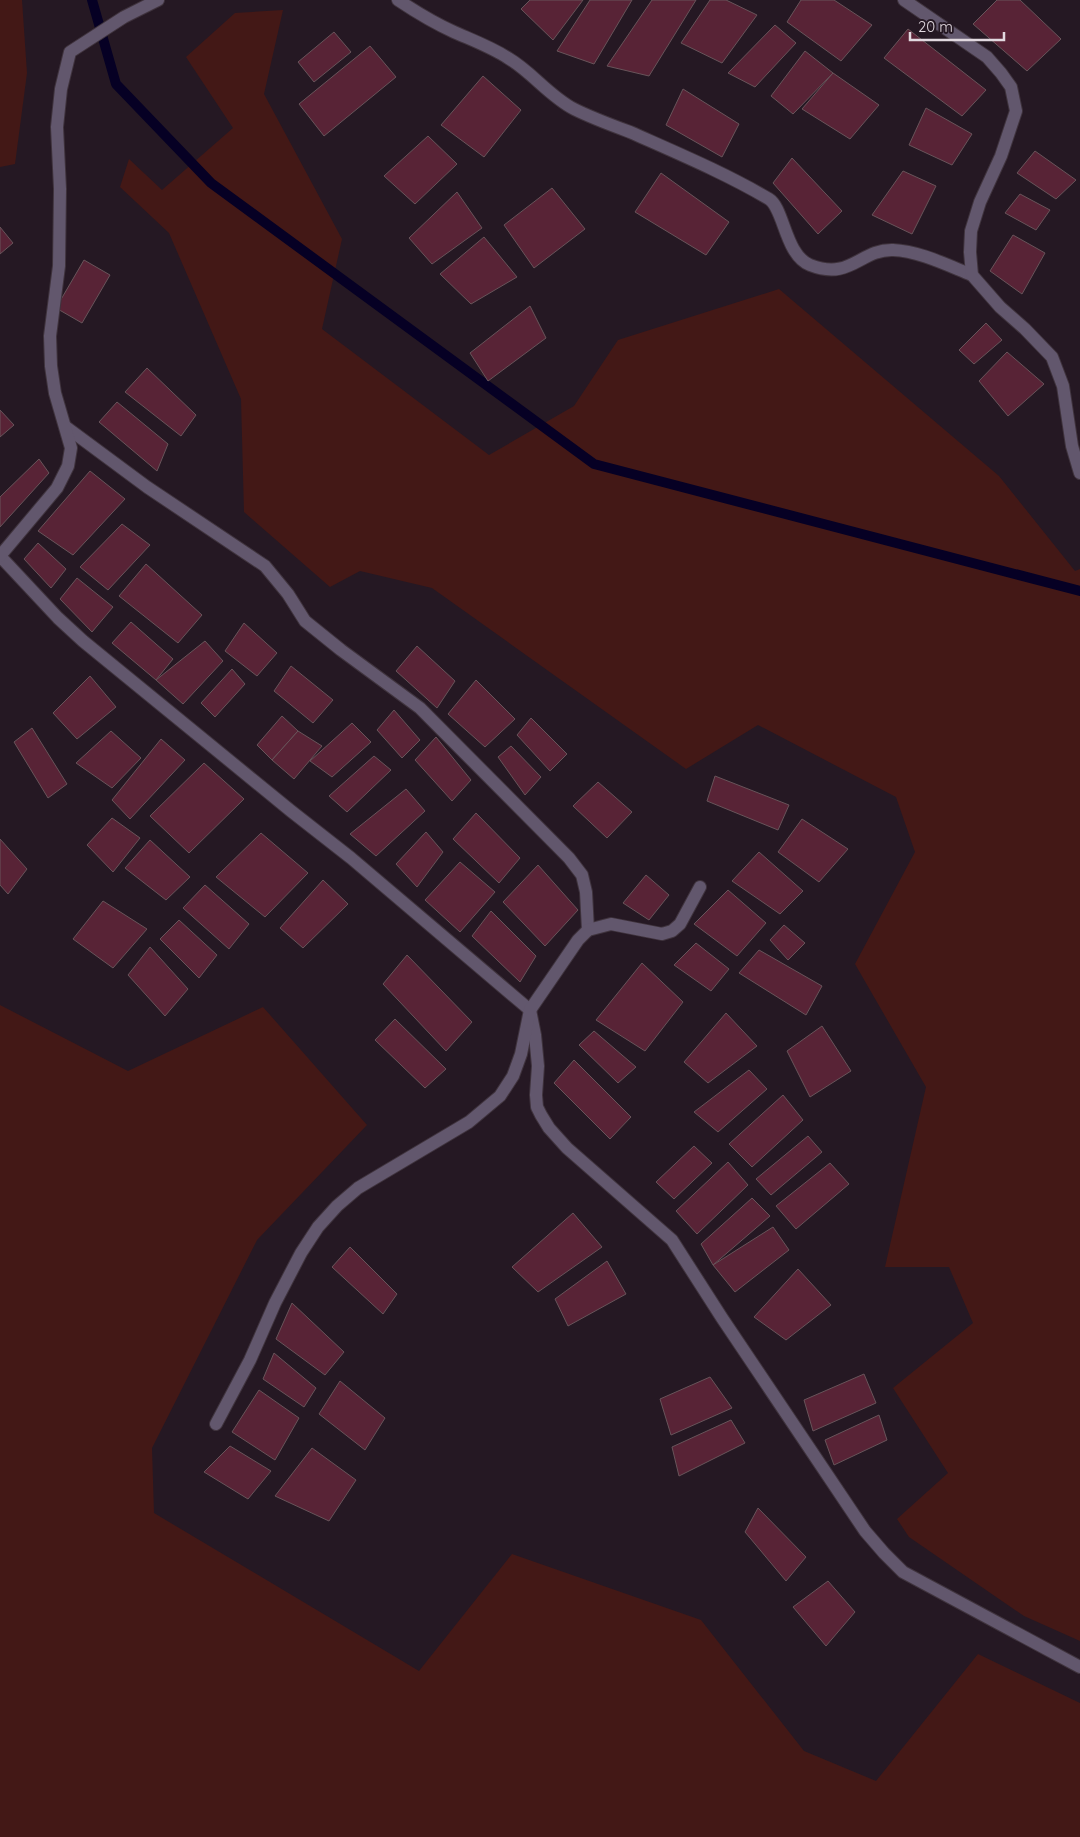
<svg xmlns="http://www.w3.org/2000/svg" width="1080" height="1837" font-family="Quicksand,sans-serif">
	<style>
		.green { fill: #431816 }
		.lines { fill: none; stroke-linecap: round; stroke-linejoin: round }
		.stream { stroke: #060024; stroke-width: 10 }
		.building { fill: #582336; stroke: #68545a }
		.minor-casing { stroke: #3f333d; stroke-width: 14 }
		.minor { stroke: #62576d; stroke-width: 12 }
	</style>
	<rect width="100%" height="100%" fill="#251823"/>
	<g class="green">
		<path d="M 0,0 L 22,0 L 27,73 L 15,164 L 0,167 Z"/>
		<path d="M 283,10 L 264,94 L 342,239 L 322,329 L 489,455 L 574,406 L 618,340 L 779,289 L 999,476 L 1075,571 L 1080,569 L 1080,1641 L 1024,1616 L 909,1537 L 897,1519 L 948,1473 L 893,1388 L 973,1323 L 949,1267 L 885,1267 L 926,1087 L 855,964 L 915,852 L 896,797 L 758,725 L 686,769 L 432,588 L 360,571 L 330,587 L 244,512 L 241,399 L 169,233 L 120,187 L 129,159 L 162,190 L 233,128 L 186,57 L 235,13 Z"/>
		<path d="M 0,1005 L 128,1071 L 263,1007 L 367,1125 L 257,1240 L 152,1448 L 154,1513 L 419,1671 L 512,1554 L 701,1620 L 804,1751 L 876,1781 L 978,1654 L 1080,1703 L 1080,1837 L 0,1837 Z"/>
	</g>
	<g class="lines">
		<path class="stream" d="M 92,0 L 116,84 L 211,183 L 594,464 L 1080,591"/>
	</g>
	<g class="building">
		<path d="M 530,0 L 583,0 L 553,40 L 521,9 Z"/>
		<path d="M 590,0 L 632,0 L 594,64 L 557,51 Z"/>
		<path d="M 652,0 L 696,0 L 649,76 L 607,66 Z"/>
		<path d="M 710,0 L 726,0 L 757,15 L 722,63 L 681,43 Z"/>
		<path d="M 801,0 L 834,0 L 872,25 L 841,61 L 787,22 Z"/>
		<path d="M 997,0 L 1020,0 L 1061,39 L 1027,71 L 973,24 Z"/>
		<path d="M 775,25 L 796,43 L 755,87 L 728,73 Z"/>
		<path d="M 908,29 L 986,90 L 962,116 L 884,58 Z"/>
		<path d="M 334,32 L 351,52 L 314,82 L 298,62 Z"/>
		<path d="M 370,46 L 396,77 L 324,136 L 299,104 Z"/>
		<path d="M 805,51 L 833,73 L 793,114 L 771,96 Z"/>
		<path d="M 833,73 L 879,105 L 850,139 L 802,109 Z"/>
		<path d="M 483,76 L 521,110 L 484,157 L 441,125 Z"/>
		<path d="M 683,89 L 739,124 L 722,157 L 666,125 Z"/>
		<path d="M 926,108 L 972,134 L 952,165 L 909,145 Z"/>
		<path d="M 428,136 L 457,164 L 415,204 L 384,176 Z"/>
		<path d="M 1035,151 L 1076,180 L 1056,199 L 1017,173 Z"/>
		<path d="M 792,158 L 842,211 L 818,234 L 773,183 Z"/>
		<path d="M 903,171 L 936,186 L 912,234 L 872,215 Z"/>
		<path d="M 661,173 L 729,222 L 706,255 L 635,212 Z"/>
		<path d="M 552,188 L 585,229 L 534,268 L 504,225 Z"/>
		<path d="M 457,192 L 482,228 L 432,264 L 409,238 Z"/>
		<path d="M 1020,194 L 1050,210 L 1036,230 L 1005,213 Z"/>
		<path d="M 0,227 L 13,243 L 0,254 Z"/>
		<path d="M 1013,235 L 1045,253 L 1022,294 L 990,271 Z"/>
		<path d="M 484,237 L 517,277 L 471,304 L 440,274 Z"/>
		<path d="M 84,260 L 110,275 L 82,323 L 56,308 Z"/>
		<path d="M 530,306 L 546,338 L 488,381 L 470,353 Z"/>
		<path d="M 986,323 L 1002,340 L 974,364 L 959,350 Z"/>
		<path d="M 1007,352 L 1044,384 L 1008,416 L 979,381 Z"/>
		<path d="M 147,368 L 196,415 L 181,436 L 125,392 Z"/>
		<path d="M 117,402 L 168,444 L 157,471 L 99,422 Z"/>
		<path d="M 0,410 L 14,425 L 0,437 Z"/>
		<path d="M 39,459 L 49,473 L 0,527 L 0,497 Z"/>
		<path d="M 90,471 L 125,499 L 73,555 L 38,531 Z"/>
		<path d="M 122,524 L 150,545 L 108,590 L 80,567 Z"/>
		<path d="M 38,543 L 66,569 L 51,588 L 24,559 Z"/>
		<path d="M 146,564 L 202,615 L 178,643 L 119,596 Z"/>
		<path d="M 77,578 L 113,607 L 92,632 L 60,599 Z"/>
		<path d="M 131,622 L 173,659 L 156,680 L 112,643 Z"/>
		<path d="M 244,623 L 277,653 L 257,676 L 225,651 Z"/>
		<path d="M 205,641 L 223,661 L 183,704 L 156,680 Z"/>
		<path d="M 417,646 L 455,681 L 437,708 L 396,671 Z"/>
		<path d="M 291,666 L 333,700 L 313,723 L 274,691 Z"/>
		<path d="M 232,669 L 245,684 L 215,717 L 201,703 Z"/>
		<path d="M 90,676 L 116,707 L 77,739 L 53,713 Z"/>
		<path d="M 476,680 L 515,719 L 485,747 L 448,714 Z"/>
		<path d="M 394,710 L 420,740 L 402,758 L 377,730 Z"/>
		<path d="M 282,716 L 298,731 L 272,760 L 257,745 Z"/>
		<path d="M 531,718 L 567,754 L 550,771 L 517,735 Z"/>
		<path d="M 352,723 L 371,742 L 332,777 L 310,761 Z"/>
		<path d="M 32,728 L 67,784 L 48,798 L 14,742 Z"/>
		<path d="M 111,731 L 141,758 L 112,788 L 76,763 Z"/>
		<path d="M 298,731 L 322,746 L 294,779 L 272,760 Z"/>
		<path d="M 436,737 L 471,780 L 452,801 L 415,760 Z"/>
		<path d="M 161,739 L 185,760 L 130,819 L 112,800 Z"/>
		<path d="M 511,746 L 541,777 L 525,795 L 498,757 Z"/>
		<path d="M 374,756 L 391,770 L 347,812 L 329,796 Z"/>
		<path d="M 204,763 L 244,799 L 189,853 L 150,816 Z"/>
		<path d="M 715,776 L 789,805 L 778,830 L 707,801 Z"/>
		<path d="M 598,782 L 632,812 L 607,838 L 573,806 Z"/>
		<path d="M 406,789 L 425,811 L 376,856 L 350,834 Z"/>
		<path d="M 476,813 L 520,858 L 499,883 L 453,839 Z"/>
		<path d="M 112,818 L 140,838 L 113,872 L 87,845 Z"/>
		<path d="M 802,819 L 848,849 L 819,882 L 778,852 Z"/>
		<path d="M 426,832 L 443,852 L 417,887 L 396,864 Z"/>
		<path d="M 261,833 L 308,873 L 265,917 L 216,877 Z"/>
		<path d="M 0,839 L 27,869 L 8,894 L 0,885 Z"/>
		<path d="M 150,840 L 190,877 L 166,900 L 125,868 Z"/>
		<path d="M 759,852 L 803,891 L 780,914 L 732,881 Z"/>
		<path d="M 460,862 L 495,892 L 460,932 L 425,900 Z"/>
		<path d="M 538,865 L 578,910 L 545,946 L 503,902 Z"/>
		<path d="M 646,875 L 669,895 L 649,920 L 623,903 Z"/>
		<path d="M 323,880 L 348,904 L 303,948 L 280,928 Z"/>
		<path d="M 205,885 L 249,924 L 229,949 L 183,908 Z"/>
		<path d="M 728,890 L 766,923 L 737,956 L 694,924 Z"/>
		<path d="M 103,901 L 147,929 L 113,968 L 73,939 Z"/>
		<path d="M 491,911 L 536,956 L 520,982 L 472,936 Z"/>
		<path d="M 179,920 L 217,955 L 199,978 L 160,939 Z"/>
		<path d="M 784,925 L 805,943 L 788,960 L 770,940 Z"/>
		<path d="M 696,943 L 729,969 L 711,991 L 674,965 Z"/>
		<path d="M 150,947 L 188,989 L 165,1016 L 128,975 Z"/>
		<path d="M 759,950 L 822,986 L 806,1015 L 739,973 Z"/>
		<path d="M 407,955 L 472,1022 L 446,1051 L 383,984 Z"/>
		<path d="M 642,963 L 683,1002 L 645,1051 L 596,1020 Z"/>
		<path d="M 726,1013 L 757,1046 L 708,1083 L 684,1062 Z"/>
		<path d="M 395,1019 L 446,1069 L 425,1088 L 375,1040 Z"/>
		<path d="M 822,1026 L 851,1071 L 810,1097 L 787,1051 Z"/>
		<path d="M 594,1031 L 636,1067 L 618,1083 L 579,1045 Z"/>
		<path d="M 574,1060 L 631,1117 L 610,1139 L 554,1083 Z"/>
		<path d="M 749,1070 L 767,1089 L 718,1132 L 694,1112 Z"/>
		<path d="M 783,1095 L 803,1120 L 752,1167 L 729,1144 Z"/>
		<path d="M 808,1136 L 822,1152 L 771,1195 L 756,1179 Z"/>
		<path d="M 694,1146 L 712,1163 L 674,1199 L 656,1182 Z"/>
		<path d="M 728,1162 L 748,1185 L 697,1234 L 676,1211 Z"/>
		<path d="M 830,1163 L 849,1184 L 796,1229 L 776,1206 Z"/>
		<path d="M 752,1198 L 770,1216 L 713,1265 L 701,1244 Z"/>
		<path d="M 573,1213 L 602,1247 L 538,1292 L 512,1267 Z"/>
		<path d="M 773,1227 L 789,1250 L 735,1292 L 713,1265 Z"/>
		<path d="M 350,1247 L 397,1294 L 383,1314 L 332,1267 Z"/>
		<path d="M 607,1261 L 626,1294 L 568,1326 L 555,1299 Z"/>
		<path d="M 798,1269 L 831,1305 L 786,1340 L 754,1317 Z"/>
		<path d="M 292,1303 L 344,1352 L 325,1375 L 276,1339 Z"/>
		<path d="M 274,1353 L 316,1388 L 304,1407 L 263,1379 Z"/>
		<path d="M 864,1374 L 876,1403 L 813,1431 L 804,1400 Z"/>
		<path d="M 710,1377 L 732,1408 L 671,1435 L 660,1399 Z"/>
		<path d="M 340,1381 L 385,1418 L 365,1450 L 319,1414 Z"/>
		<path d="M 259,1390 L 299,1418 L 275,1460 L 232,1432 Z"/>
		<path d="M 879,1415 L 887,1440 L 834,1465 L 825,1440 Z"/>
		<path d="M 731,1420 L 745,1443 L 679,1476 L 672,1447 Z"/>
		<path d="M 230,1446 L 271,1471 L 248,1499 L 204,1472 Z"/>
		<path d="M 312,1448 L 356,1480 L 329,1521 L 275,1496 Z"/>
		<path d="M 758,1508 L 806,1557 L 786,1581 L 745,1532 Z"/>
		<path d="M 828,1581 L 855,1612 L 826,1646 L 793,1607 Z"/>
	</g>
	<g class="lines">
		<defs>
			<g id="minor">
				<path d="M 398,0 C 416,12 434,23 454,32 C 472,40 491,47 508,58 C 532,72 549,96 574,109 C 592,118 611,125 630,132 C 677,153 725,173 769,199 C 784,208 785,255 810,265 C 851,281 860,249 893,250 C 919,251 947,265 972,275"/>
				<path d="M 904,0 L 987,57 L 1001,73 L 1011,87 L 1016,111 L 1001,156 L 980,202 L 971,231 L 970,252 L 972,275 L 1000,307 L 1025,329 L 1052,357 L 1063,386 L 1072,446 L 1080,473"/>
				<path d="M 66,427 L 147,487 L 265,566 L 288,594 L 305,621 L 341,650 L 420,708 L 569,858 L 582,875 L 586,892 L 588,930"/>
				<path d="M 0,556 L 58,618 L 83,641 L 291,811 L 351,858 L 530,1010 L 535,1035 L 538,1066 L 536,1095 L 537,1107 L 541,1115 L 549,1128 L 567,1148 L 672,1240 L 722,1318 L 865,1531 L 884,1553 L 903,1572 L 1080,1667"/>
				<path d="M 0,556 L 57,488 L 68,466 L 71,448 L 55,393 L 51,366 L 50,336 L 59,266 L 60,189 L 57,127 L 61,89 L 70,52 L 124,17 L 158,0"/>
				<path d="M 216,1424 L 250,1360 L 275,1303 L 301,1253 L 318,1227 L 337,1206 L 358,1188 L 469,1122 L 500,1096 L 513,1076 L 521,1054 L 530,1010 L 578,940 L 588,930 L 611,924 L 662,934 L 672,931 L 680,924 L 700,887"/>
			</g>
		</defs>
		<use href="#minor" class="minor-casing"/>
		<use href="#minor" class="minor"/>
	</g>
	<path d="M910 32v8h94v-8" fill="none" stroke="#e2d9e0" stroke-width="2.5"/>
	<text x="918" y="32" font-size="15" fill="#e2d9e0" stroke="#251823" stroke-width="4" paint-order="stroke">20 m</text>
</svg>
